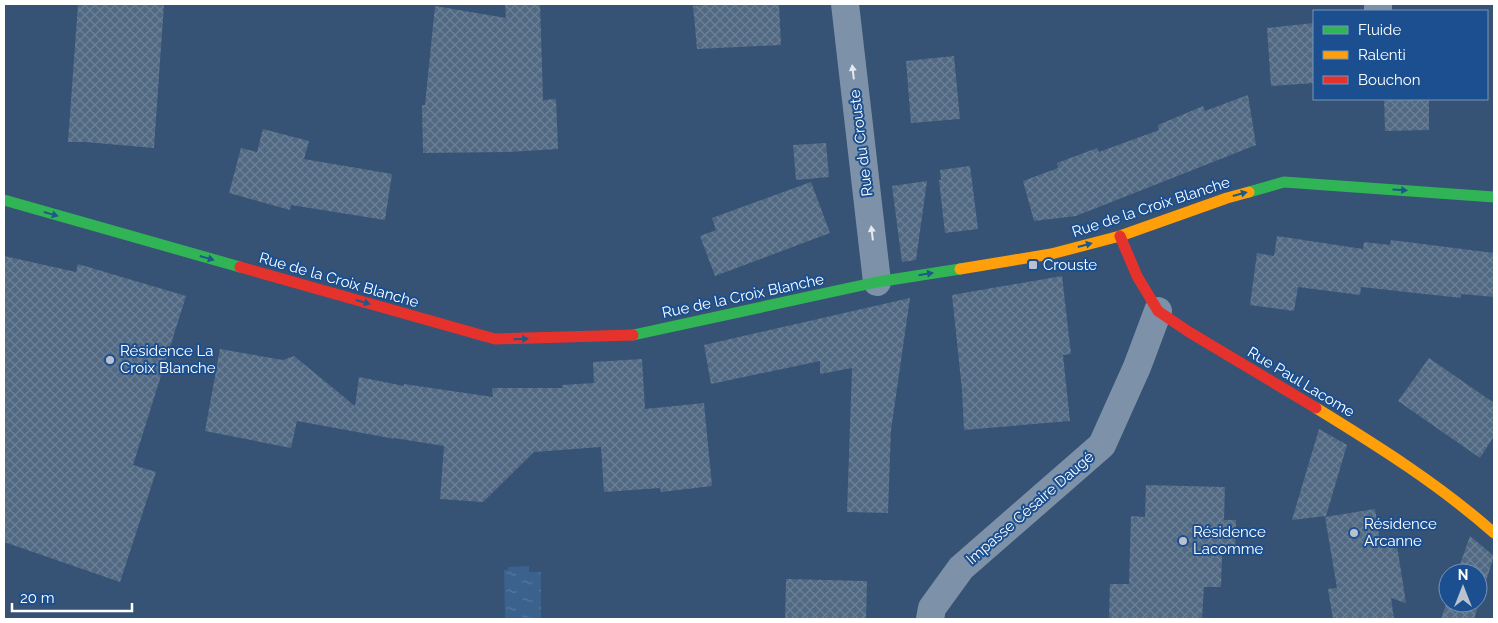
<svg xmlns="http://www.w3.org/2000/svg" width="1498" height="623" font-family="Raleway,sans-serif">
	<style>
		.water { fill: url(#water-ripples) }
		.building { fill: url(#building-cross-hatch) }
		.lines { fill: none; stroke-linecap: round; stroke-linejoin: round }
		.street { stroke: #7d92a8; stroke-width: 28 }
		.fast { stroke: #30b455; stroke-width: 11 }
		.slow { stroke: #ff9f0a; stroke-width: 11 }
		.jam { stroke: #e5322d; stroke-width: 11 }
		.oneway { fill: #e5e9ee }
		.oneway2 { fill: #1d5989 }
		.poi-dot { fill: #b9c2ce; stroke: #1b4f8f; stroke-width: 2 }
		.labels { text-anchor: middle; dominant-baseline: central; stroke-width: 4; stroke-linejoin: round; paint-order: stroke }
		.street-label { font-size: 15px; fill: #fff; stroke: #1b4f8f }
		.poi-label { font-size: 15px; fill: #fff; stroke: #1b4f8f; text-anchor: start }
	</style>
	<defs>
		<pattern id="water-ripples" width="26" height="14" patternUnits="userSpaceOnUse" patternTransform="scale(1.25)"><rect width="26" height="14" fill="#3b618d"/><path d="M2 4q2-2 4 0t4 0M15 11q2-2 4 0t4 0" fill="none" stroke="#58799e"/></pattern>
		<pattern id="building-cross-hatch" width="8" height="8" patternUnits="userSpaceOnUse" patternTransform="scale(1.25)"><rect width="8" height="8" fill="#526984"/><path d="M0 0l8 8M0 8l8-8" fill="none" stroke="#6c8096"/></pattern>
	</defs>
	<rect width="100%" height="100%" fill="#365274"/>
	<path class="water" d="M 529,566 L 529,572 L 541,572 L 541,619 L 505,619 L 504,570 L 508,570 L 508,567 Z"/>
	<g class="building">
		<path d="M 78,4 L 164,4 L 154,148 L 85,142 L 68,142 Z"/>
		<path d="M 505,4 L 540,4 L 543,100 L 556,99 L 558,149 L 507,152 L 423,153 L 422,105 L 425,105 L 435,6 L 506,18 Z"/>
		<path d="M 713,4 L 779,4 L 781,45 L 697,49 L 693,6 Z"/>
		<path d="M 1314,23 L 1314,83 L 1271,86 L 1267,28 Z"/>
		<path d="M 954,56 L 960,119 L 911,123 L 906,61 Z"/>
		<path d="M 1248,95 L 1256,145 L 1076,216 L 1034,221 L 1023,181 L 1058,168 L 1057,163 L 1097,148 L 1099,152 L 1159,130 L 1158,125 L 1203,106 L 1205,111 Z"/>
		<path d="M 1384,99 L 1429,99 L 1429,130 L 1385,131 Z"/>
		<path d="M 263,129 L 309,141 L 304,159 L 392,174 L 385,220 L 291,205 L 290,210 L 229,193 L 241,148 L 257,152 Z"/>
		<path d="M 826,143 L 829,177 L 796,180 L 793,145 Z"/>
		<path d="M 970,166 L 978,229 L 945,233 L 939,180 L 941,180 L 940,170 Z"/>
		<path d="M 927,181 L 916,260 L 902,262 L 892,186 Z"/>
		<path d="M 811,182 L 830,233 L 715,276 L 700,236 L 716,230 L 712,218 Z"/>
		<path d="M 1277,236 L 1363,249 L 1364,242 L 1390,245 L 1391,240 L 1494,253 L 1494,297 L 1461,294 L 1461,298 L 1361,287 L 1360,295 L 1298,287 L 1294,311 L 1250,305 L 1257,253 L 1274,256 Z"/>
		<path d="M 4,256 L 76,272 L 78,264 L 186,296 L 133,465 L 156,472 L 120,582 L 4,542 Z"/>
		<path d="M 1062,276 L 1071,354 L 1063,355 L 1070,421 L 964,430 L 962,390 L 952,295 Z"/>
		<path d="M 910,298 L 891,430 L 888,513 L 847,512 L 852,368 L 820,374 L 820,361 L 711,384 L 704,345 Z"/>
		<path d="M 220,349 L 283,360 L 294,356 L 355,406 L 359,377 L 404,386 L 404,384 L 493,397 L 492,388 L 563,388 L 562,385 L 594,383 L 593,362 L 642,359 L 645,409 L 704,403 L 712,486 L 661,492 L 660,488 L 604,492 L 601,447 L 534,452 L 483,502 L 440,499 L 444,446 L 394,438 L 395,439 L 297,421 L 291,448 L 205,431 Z"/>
		<path d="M 1429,358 L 1494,403 L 1494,436 L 1480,458 L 1398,401 Z"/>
		<path d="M 1319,429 L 1347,445 L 1326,516 L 1292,520 Z"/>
		<path d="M 1146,485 L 1225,487 L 1224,520 L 1236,520 L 1235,554 L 1222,554 L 1221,587 L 1204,587 L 1202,619 L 1109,619 L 1110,584 L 1129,584 L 1131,516 L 1145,517 Z"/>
		<path d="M 1375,509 L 1381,548 L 1397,546 L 1406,603 L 1391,598 L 1394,619 L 1333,619 L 1328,589 L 1337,588 L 1325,517 Z"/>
		<path d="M 1470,536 L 1494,556 L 1474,619 L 1441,619 L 1448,598 L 1448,603 L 1478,603 L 1478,573 L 1457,573 Z"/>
		<path d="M 786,579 L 867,581 L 866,619 L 785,619 Z"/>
	</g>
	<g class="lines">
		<g class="street">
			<path d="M 845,4 L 877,282"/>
			<path d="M 1378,4 L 1378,11"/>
			<path d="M 930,619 L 932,608 L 961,568 L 1102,445 L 1137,367 L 1158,311"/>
		</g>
		<g class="fast">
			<path d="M 1249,192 L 1284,182 L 1494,197"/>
			<path d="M 4,200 L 240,267"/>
			<path d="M 633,335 L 877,282 L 960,269"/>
		</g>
		<g class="slow">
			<path d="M 960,269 L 1051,254 L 1120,236 L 1227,198 L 1249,192"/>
			<path d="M 1316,408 C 1378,446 1440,485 1494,533"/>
		</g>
		<g class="jam">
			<path d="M 1120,236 L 1137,276 L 1158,311 L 1189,332 L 1316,408"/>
			<path d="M 240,267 L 495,339 L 633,335"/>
		</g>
	</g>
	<defs><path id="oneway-solid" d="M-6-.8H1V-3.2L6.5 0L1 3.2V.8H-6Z" transform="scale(1.25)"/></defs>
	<g class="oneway">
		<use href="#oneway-solid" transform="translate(853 72) rotate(-97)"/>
		<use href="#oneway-solid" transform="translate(872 233) rotate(-97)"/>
	</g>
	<g class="oneway2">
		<use href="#oneway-solid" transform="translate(1400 190) rotate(4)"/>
		<use href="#oneway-solid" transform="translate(1240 194) rotate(-15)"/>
		<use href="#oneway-solid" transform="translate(51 214) rotate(16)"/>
		<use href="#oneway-solid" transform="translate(1085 245) rotate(-15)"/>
		<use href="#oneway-solid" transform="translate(207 258) rotate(16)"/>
		<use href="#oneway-solid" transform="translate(926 274) rotate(-9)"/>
		<use href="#oneway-solid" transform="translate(363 302) rotate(16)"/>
		<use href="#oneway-solid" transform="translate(521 339) rotate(-1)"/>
	</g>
	<g class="poi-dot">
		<rect x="1028" y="260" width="10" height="10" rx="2.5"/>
		<circle cx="110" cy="360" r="5"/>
		<circle cx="1354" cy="533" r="5"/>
		<circle cx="1183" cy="541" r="5"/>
	</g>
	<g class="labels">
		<g class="street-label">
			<text transform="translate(861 143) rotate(-97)">Rue du Crouste</text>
			<text transform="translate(1151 207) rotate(-18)">Rue de la Croix Blanche</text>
			<text transform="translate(339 280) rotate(16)">Rue de la Croix Blanche</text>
			<text transform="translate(743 296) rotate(-12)">Rue de la Croix Blanche</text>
			<text transform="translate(1301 382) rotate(31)">Rue Paul Lacome</text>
			<text transform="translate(1030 508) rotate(-41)">Impasse Césaire Daugé</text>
		</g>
		<g class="poi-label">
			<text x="1043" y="265">Crouste</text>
			<text x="120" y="351">Résidence La<tspan x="120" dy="17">Croix Blanche</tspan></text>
			<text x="1364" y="524">Résidence<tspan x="1364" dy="17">Arcanne</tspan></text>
			<text x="1193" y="532">Résidence<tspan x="1193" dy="17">Lacomme</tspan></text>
		</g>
	</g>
	<rect width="1498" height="623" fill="none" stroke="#ffffff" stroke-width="10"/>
	<rect x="1313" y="10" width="175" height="90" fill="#1b4f8f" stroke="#7695bc"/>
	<rect x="1323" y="26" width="25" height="8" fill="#30b455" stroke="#7695bc"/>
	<text x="1358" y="35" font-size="15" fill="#ffffff">Fluide</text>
	<rect x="1323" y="51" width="25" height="8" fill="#ff9f0a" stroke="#7695bc"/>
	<text x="1358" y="60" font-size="15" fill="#ffffff">Ralenti</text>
	<rect x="1323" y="76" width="25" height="8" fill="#e5322d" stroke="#7695bc"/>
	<text x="1358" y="85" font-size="15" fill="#ffffff">Bouchon</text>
	<g transform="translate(1463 588)"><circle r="24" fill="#1b4f8f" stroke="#7695bc"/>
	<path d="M0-4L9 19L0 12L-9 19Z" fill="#b9c2ce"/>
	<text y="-8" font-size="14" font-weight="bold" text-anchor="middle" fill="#ffffff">N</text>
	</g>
	<path d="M12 603v8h120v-8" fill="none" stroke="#ffffff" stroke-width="2.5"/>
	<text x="20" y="603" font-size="15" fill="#ffffff" stroke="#1b4f8f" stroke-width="4" paint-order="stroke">20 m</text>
</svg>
